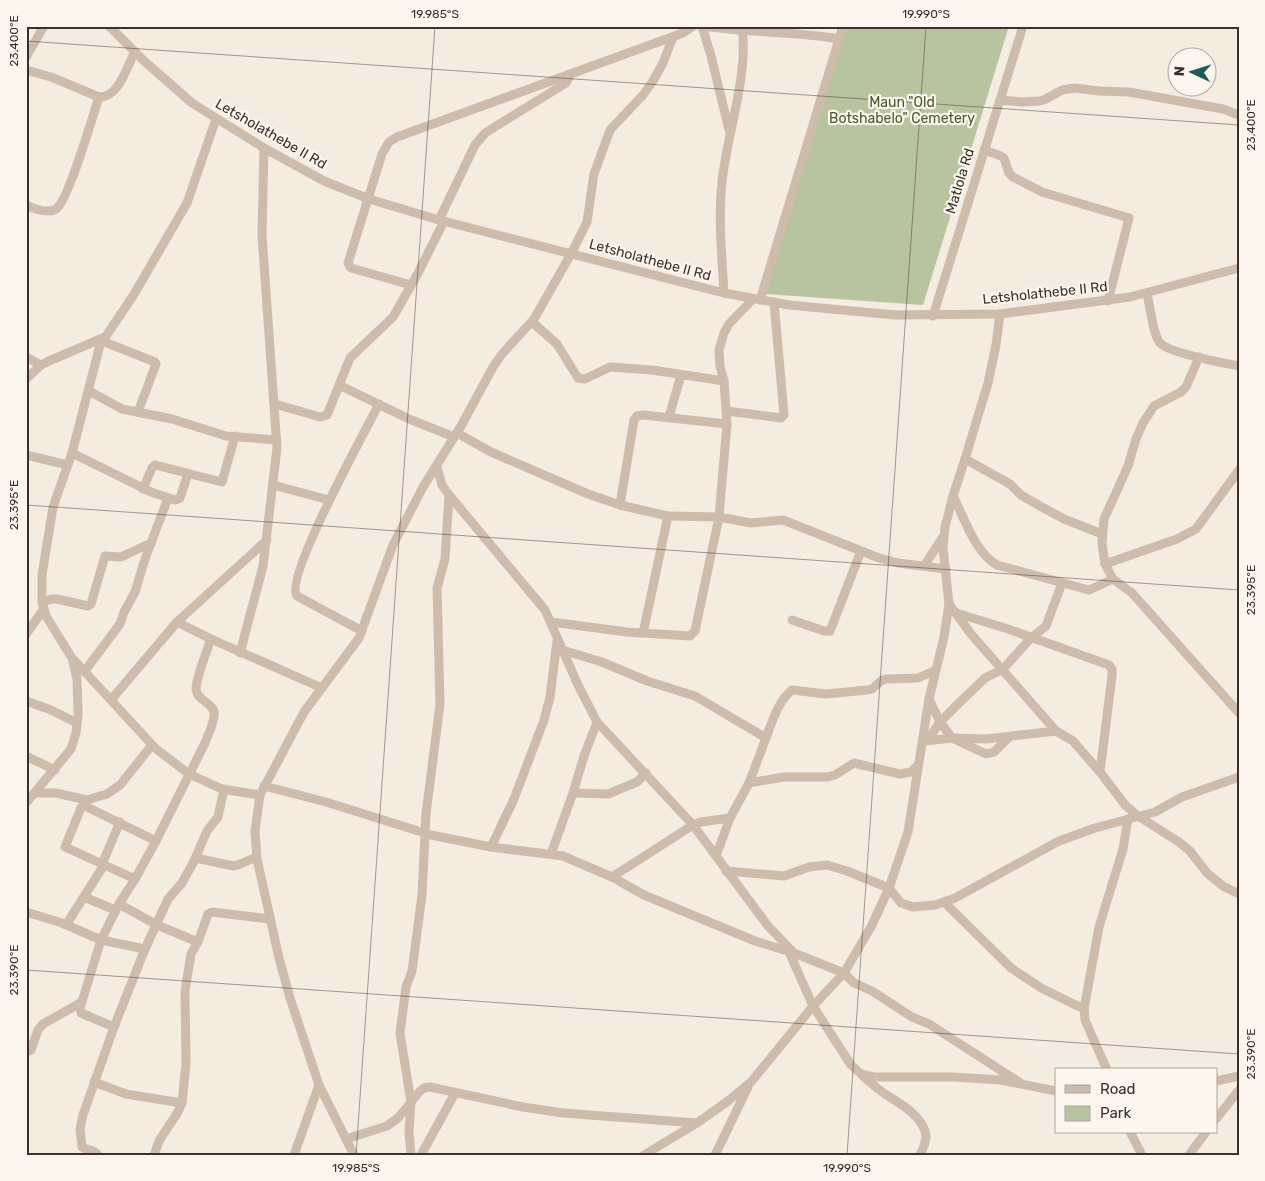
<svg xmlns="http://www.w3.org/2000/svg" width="1265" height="1181" font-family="Rubik,sans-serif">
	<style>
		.green { fill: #b8c4a0 }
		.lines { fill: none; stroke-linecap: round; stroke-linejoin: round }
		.minor { stroke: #cdbbac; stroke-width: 9 }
		.ticks { fill: none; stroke: #3b302b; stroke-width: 1; stroke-opacity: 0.45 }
		.labels { text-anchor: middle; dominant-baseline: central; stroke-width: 4.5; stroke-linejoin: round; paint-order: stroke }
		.park-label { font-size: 14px; fill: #4a5a2e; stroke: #fbf5ee }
		.street-label { font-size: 14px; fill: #3b302b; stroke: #fbf5ee }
		.neatline { fill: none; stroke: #3b302b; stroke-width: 2 }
		.ticks-label { font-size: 12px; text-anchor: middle; fill: #3b302b }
	</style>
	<rect width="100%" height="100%" fill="#f4ebe1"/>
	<path class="green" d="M 845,26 L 1009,26 L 923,305 L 766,294 Z"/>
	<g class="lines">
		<g class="minor">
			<path d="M 109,26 L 143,60 L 192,103 L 264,148 L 324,181 L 369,199 L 439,220 L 724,293 L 789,305 L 895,315 L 1000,314 L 1130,297 L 1239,268"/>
			<path d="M 702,26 L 711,56 L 729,130"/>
			<path d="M 704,26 C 749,33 794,31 840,39"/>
			<path d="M 26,57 L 44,26"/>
			<path d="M 26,70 L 51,77 L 99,97 C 119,98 127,66 135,52"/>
			<path d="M 1000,100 L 1022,102 L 1040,101 L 1046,99 L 1062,90 L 1075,88 L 1099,91 L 1129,92 L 1223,109 L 1239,115"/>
			<path d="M 984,150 L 999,155 L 1004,158 L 1009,173 L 1013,177 L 1042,192 L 1129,218 L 1108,301"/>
			<path d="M 26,205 C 34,209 48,214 56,209 C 68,202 93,115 99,97"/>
			<path d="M 439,220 L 475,145 L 485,133 L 566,83 L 571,74"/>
			<path d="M 411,285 L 351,268 L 348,263 L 382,154 L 389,142 L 397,137 L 683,33 L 693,26"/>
			<path d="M 724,293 C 722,257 718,219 722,182 C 727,133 749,75 742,26"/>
			<path d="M 1147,294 C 1150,305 1153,335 1160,343 C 1169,353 1223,363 1239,366"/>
			<path d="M 753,299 L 729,324 L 724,333 L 719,350 L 720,366 L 724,381 L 727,424 L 719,517 L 751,523 L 783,520 L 879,558 L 898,563 L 946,569"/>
			<path d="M 760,300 L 843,26"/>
			<path d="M 933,316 L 1023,26"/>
			<path d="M 532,322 L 557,344 L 578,378 L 585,379 L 610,367 L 652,370 L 724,381"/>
			<path d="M 102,341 L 155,362 L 156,364 L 138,412"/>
			<path d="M 26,357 L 41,365"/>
			<path d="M 26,379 L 41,365 L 49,361 L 105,337"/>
			<path d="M 339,385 L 409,419 L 454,437"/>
			<path d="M 89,391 L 122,409 L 172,419 L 226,436 L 277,440"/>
			<path d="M 275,404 L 320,417 L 327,415 L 350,358 L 393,317 L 417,275 L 444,221"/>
			<path d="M 727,411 L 781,418 L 784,415 L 774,302"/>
			<path d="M 669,417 L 681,375"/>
			<path d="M 457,433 L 491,452 L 588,494 L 620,505 L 668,516 L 719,517 L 695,631 L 690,636 L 627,632 L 551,622"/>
			<path d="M 72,453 L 151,492 L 175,500 L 180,498 L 188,474"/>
			<path d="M 26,455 L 68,465"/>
			<path d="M 965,459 L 1010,484 L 1021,495 L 1040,506 L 1064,519 L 1102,534"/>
			<path d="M 437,467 L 442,485 L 449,495 L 545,610 L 578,685 L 597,722 L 693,825 L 768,926 L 794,953 L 844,973 L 854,983 L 872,991 L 912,1017 L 929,1024 L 1022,1084"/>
			<path d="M 273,485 L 329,500"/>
			<path d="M 143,489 L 152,468 L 155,465 L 222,482 L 235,436"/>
			<path d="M 953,496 C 964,517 975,553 997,565 L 1089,590 L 1113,579 L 1105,564 L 1177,539 L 1196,529 L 1239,470"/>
			<path d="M 620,505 L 634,420 L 637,416 L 643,415 L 727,424"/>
			<path d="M 1105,564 L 1102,543 L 1104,519 L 1128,466 L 1136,439 L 1143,423 L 1154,406 L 1181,392 L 1186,387 L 1199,357"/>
			<path d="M 924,566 L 943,537"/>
			<path d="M 1113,579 L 1132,593 L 1239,713"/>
			<path d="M 42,602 L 52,599 L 57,599 L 88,606 L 91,604 L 105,556 L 121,557 L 151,543"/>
			<path d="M 949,604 L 971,634 L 1056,731 L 1073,741 L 1100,772 L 1125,805 L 1138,816 L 1179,842 L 1190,851 L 1207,873 L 1223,886 L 1239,894"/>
			<path d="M 956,613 L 1008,629 L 1109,665 L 1112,669 L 1112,676 L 1100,772"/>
			<path d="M 792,620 L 824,631 L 830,631 L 861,551"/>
			<path d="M 177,622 L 211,639 L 322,688"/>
			<path d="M 362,631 L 297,596 C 284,579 366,429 379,404"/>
			<path d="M 643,633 L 668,516"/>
			<path d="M 26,634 L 44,609"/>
			<path d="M 562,650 L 602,662 L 647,681 L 695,696 L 766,738 L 749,783 L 730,818 L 701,822 L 693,825 L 612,877"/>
			<path d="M 240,653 L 263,566 L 277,448 L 262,235 L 264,148"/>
			<path d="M 74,660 L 155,748 L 189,774 L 222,789 L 260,795"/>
			<path d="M 84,672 L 120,624 L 124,612 L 135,592 L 145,559 L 168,498"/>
			<path d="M 929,699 L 940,722 L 952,738 L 986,754 L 994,752 L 1009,737"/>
			<path d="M 111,700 L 177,622 L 267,540"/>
			<path d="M 26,701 L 51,710 L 77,723"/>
			<path d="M 766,738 C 772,722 778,701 792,690 L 826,694 L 867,690 L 872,689 L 881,681 L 886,679 L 918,678 L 934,671"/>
			<path d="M 928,740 L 940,722 L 959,703 L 985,678 L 1003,669 L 1031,638 L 1046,626 L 1062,583"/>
			<path d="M 925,741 L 952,738 L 986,739 L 1056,731"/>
			<path d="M 26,756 L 55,770"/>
			<path d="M 749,783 L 784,777 L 827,777 L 835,775 L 854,763 L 900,774 L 911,772 L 918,765"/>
			<path d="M 264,786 L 326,802 L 431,835 L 491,847 L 563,856 L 612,877 L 644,895 L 755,941 L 794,953"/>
			<path d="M 35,793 L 56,793 L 87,800 L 107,794 L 120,785 L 152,745"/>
			<path d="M 573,793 L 608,794 L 637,782 L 646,773"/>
			<path d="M 87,800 L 81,808 L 65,847 L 135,879"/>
			<path d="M 26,803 L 71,749 L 76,733 L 78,715 L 77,679 L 72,658 L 46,616 L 42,602 L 42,575 L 53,507 L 72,453 L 100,345 L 133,296 L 187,203 L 216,119"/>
			<path d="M 83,805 L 156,841"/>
			<path d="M 491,847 L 514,799 L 544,720 L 550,697 L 557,641"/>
			<path d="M 551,854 L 573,793 L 584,756 L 597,722"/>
			<path d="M 716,856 L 730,818"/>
			<path d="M 196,858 L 233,866 L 238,865 L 256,857"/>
			<path d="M 102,864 L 120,822"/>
			<path d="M 726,871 L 784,876 L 809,867 L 827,865 L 847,871 L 889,888 L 901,903 L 913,907 L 935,905 L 955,898 L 1059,841 L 1095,828 L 1155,812 L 1182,797 L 1239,777"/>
			<path d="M 84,897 L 115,910"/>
			<path d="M 944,902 L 1011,968 L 1043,989 L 1084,1009"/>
			<path d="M 119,904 L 157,925 L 198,942"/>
			<path d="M 26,912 L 62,923 L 101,940 L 145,949"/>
			<path d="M 66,925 L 104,865"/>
			<path d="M 789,952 L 813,1006 L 851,1065 L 861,1074 L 874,1077 L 953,1077 L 1001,1080 L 1056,1091"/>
			<path d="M 114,1027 L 81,1013 L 80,1008 L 101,940 L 119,904 L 135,879 L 156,841 L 205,743 C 208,735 215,722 214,713 C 214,703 197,701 196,689 C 196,678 207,651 211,639"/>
			<path d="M 26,1052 L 31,1050 L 38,1030 L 43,1024 L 82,1002"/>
			<path d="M 1107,1070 L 1085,1020 L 1084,1009 L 1099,927 L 1123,849 L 1128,819"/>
			<path d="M 863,1076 C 870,1082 877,1089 885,1094 C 899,1103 924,1116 926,1136 C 926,1142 923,1149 920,1155"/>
			<path d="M 1216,1081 L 1239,1076"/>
			<path d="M 94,1082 L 126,1094 L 182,1103"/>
			<path d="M 1216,1119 L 1239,1090"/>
			<path d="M 1130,1132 L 1142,1155"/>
			<path d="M 346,1139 L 387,1126 L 398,1118 L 420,1091 L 424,1088 L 430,1087 L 523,1107 L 563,1113 L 697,1123"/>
			<path d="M 98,1155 C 95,1149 87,1151 82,1147 L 80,1129 L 83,1115 L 114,1027 L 145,949 L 168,899 L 182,883 L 194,861 L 207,831 L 218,817 L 224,789"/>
			<path d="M 154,1155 L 159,1141 L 178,1112 L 182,1103 L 186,1063 L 185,991 L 191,954 L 198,942 L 208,914 L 212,912 L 269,919"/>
			<path d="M 294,1155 L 319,1085"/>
			<path d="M 354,1155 L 319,1085 L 290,998 L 279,958 L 257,859 L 255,831 L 260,795 L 304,712 L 359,638 L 393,545 L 423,487 L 461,426 L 493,367 L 502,354 L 534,319 L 571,254 L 587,222 L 594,174 L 610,130 L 643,95 L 653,81 L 663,63 L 673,37"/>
			<path d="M 411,1155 L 409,1131 L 411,1102 L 400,1033 L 406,987 L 412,971 L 422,895 L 426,814 L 440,704 L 437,588 L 445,559 L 449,495"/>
			<path d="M 421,1155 L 455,1093"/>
			<path d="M 644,1155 L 697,1123 L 728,1101 L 751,1082 L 813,1006 L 844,973 L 872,925 L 889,888 L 908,832 L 929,699 L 944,637 L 949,604 L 943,548 L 945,527 L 953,496 L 965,459 L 988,383 L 996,345 L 1000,314"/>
			<path d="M 715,1155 L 748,1087"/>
			<path d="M 1189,1155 L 1206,1132"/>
		</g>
	</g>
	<path class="ticks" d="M 26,41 L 1239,125M 26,505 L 1239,590M 26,970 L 1239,1054M 356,1155 L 435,26M 847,1155 L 926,26"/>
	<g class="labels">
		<g class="park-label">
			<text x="902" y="102">Maun "Old<tspan x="902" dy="16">Botshabelo" Cemetery</tspan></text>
		</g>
		<g class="street-label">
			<text transform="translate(271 134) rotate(30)">Letsholathebe II Rd</text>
			<text transform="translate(960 181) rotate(-73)">Matlola Rd</text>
			<text transform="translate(650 260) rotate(15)">Letsholathebe II Rd</text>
			<text transform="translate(1045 293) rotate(-6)">Letsholathebe II Rd</text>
		</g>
	</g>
	<rect width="1265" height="1181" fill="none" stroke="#fbf5ee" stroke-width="55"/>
	<rect x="1055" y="1068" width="162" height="65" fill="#fbf5ee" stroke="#aea6a0"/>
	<rect x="1065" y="1085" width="25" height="8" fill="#cdbbac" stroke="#aea6a0"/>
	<text x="1100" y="1094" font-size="15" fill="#3b302b">Road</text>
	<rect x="1065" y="1106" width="25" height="15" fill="#b8c4a0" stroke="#aea6a0"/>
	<text x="1100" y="1118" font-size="15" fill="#3b302b">Park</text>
	<g transform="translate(1192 72) rotate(274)"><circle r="24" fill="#fbf5ee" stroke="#aea6a0"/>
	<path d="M0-4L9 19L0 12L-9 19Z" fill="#1f5a5e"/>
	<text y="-8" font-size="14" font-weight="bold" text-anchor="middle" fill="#3b302b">N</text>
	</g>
	<rect x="28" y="28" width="1210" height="1126" class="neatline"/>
	<g class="ticks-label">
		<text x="435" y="18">19.985°S</text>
		<text x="926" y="18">19.990°S</text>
		<text transform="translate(14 41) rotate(-90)" y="4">23.400°E</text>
		<text transform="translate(1251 125) rotate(-90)" y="4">23.400°E</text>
		<text transform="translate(14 505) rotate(-90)" y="4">23.395°E</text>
		<text transform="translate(1251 590) rotate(-90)" y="4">23.395°E</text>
		<text transform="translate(14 970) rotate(-90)" y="4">23.390°E</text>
		<text transform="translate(1251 1054) rotate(-90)" y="4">23.390°E</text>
		<text x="356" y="1172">19.985°S</text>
		<text x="847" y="1172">19.990°S</text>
	</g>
</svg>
